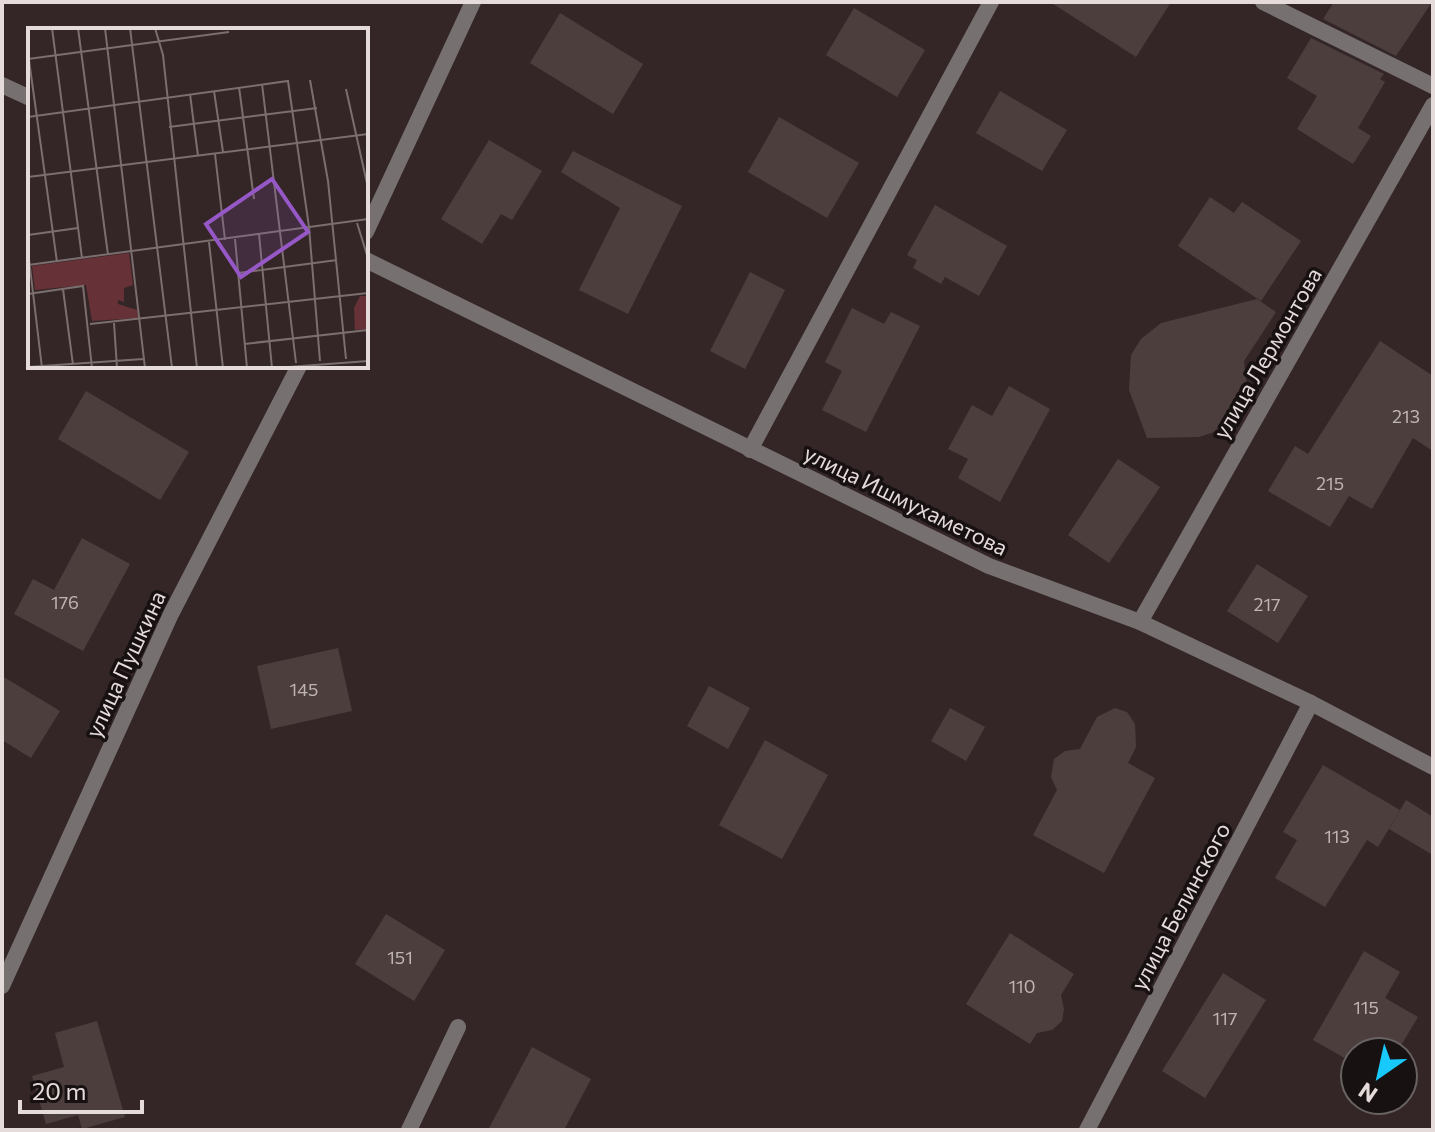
<svg xmlns="http://www.w3.org/2000/svg" width="1435" height="1132" font-family="Commissioner,sans-serif">
	<style>
		.building { fill: #4d3e3e }
		.lines { fill: none; stroke-linecap: round; stroke-linejoin: round }
		.minor { stroke: #777070; stroke-width: 16 }
		.labels { text-anchor: middle; dominant-baseline: central; stroke-width: 7; stroke-linejoin: round; paint-order: stroke }
		.number-label { font-size: 18px; fill: #bfb4b4 }
		.street-label { font-size: 22px; fill: #e5dbdb; stroke: #171111 }
		.inset-road { fill: none; stroke: #7b6e6f; stroke-width: 2 }
		.view { fill: #9658c6; fill-opacity: 0.15; stroke: #9658c6; stroke-width: 4 }
		.inset-edge { fill: none; stroke: #e5dbdb; stroke-width: 4 }
	</style>
	<rect width="100%" height="100%" fill="#342627"/>
	<g class="building">
		<path d="M 1050,2 L 1171,2 L 1136,57 Z"/>
		<path d="M 1334,2 L 1432,2 L 1396,56 L 1323,19 Z"/>
		<path d="M 854,8 L 925,50 L 897,97 L 826,55 Z"/>
		<path d="M 560,13 L 643,64 L 613,114 L 530,63 Z"/>
		<path d="M 1311,38 L 1384,74 L 1380,79 L 1385,82 L 1358,128 L 1371,136 L 1353,164 L 1297,129 L 1317,96 L 1287,78 Z"/>
		<path d="M 1000,91 L 1067,130 L 1042,171 L 976,133 Z"/>
		<path d="M 779,117 L 859,163 L 827,218 L 748,172 Z"/>
		<path d="M 489,140 L 542,171 L 512,220 L 501,214 L 482,244 L 441,219 Z"/>
		<path d="M 573,151 L 682,206 L 628,314 L 579,290 L 620,208 L 561,172 Z"/>
		<path d="M 1210,197 L 1234,213 L 1242,202 L 1301,241 L 1261,301 L 1178,246 Z"/>
		<path d="M 935,205 L 1007,246 L 979,296 L 945,277 L 941,284 L 913,268 L 917,260 L 907,255 Z"/>
		<path d="M 750,272 L 785,290 L 745,369 L 710,351 Z"/>
		<path d="M 1257,299 L 1276,312 L 1244,361 L 1247,388 L 1235,416 L 1214,432 L 1199,437 L 1147,438 L 1129,390 L 1131,355 L 1141,339 L 1161,323 Z"/>
		<path d="M 852,308 L 884,324 L 891,312 L 920,326 L 866,432 L 822,410 L 842,371 L 825,362 Z"/>
		<path d="M 1380,341 L 1433,376 L 1433,451 L 1413,438 L 1372,509 L 1349,496 L 1330,527 L 1268,491 L 1295,446 L 1308,454 Z"/>
		<path d="M 1009,386 L 1050,409 L 1000,502 L 958,478 L 968,459 L 948,449 L 972,405 L 992,416 Z"/>
		<path d="M 86,391 L 189,452 L 160,500 L 58,439 Z"/>
		<path d="M 1118,459 L 1160,487 L 1109,563 L 1068,535 Z"/>
		<path d="M 82,538 L 130,564 L 83,651 L 14,614 L 33,579 L 54,590 Z"/>
		<path d="M 1257,564 L 1308,596 L 1278,643 L 1227,611 Z"/>
		<path d="M 338,648 L 352,711 L 271,729 L 257,666 Z"/>
		<path d="M 2,676 L 60,711 L 31,758 L 2,740 Z"/>
		<path d="M 709,686 L 750,708 L 728,749 L 687,726 Z"/>
		<path d="M 950,708 L 985,727 L 966,761 L 931,741 Z"/>
		<path d="M 1115,708 L 1127,712 L 1135,724 L 1136,747 L 1128,763 L 1155,778 L 1104,873 L 1033,835 L 1057,790 L 1051,777 L 1054,759 L 1065,751 L 1080,749 L 1097,717 Z"/>
		<path d="M 765,740 L 828,775 L 782,859 L 719,825 Z"/>
		<path d="M 1323,765 L 1400,810 L 1378,847 L 1367,840 L 1325,907 L 1275,878 L 1297,840 L 1283,832 Z"/>
		<path d="M 1406,800 L 1433,817 L 1433,855 L 1389,829 Z"/>
		<path d="M 386,914 L 445,950 L 414,1001 L 355,964 Z"/>
		<path d="M 1010,933 L 1074,974 L 1061,995 L 1064,1009 L 1062,1021 L 1052,1030 L 1037,1033 L 1030,1044 L 966,1004 Z"/>
		<path d="M 1364,951 L 1400,972 L 1385,998 L 1418,1017 L 1397,1052 L 1355,1052 L 1355,1064 L 1313,1040 Z"/>
		<path d="M 1223,973 L 1266,1000 L 1205,1098 L 1162,1071 Z"/>
		<path d="M 97,1021 L 125,1117 L 82,1129 L 78,1115 L 46,1124 L 32,1076 L 64,1067 L 55,1033 Z"/>
		<path d="M 532,1047 L 591,1079 L 564,1130 L 488,1130 Z"/>
	</g>
	<g class="lines">
		<g class="minor">
			<path d="M 1263,2 L 1433,86"/>
			<path d="M 2,85 L 30,98"/>
			<path d="M 366,232 L 473,2"/>
			<path d="M 366,260 L 989,566 L 1140,622 L 1311,703 L 1433,767"/>
			<path d="M 750,450 L 991,2"/>
			<path d="M 1140,622 L 1433,105"/>
			<path d="M 2,986 L 171,614 L 299,366"/>
			<path d="M 409,1130 L 458,1027"/>
			<path d="M 1087,1130 L 1311,703"/>
		</g>
	</g>
	<g class="labels">
		<g class="number-label">
			<text x="1406" y="416">213</text>
			<text x="1330" y="483">215</text>
			<text x="65" y="602">176</text>
			<text x="1267" y="604">217</text>
			<text x="304" y="689">145</text>
			<text x="1337" y="836">113</text>
			<text x="400" y="957">151</text>
			<text x="1022" y="986">110</text>
			<text x="1366" y="1007">115</text>
			<text x="1225" y="1018">117</text>
		</g>
		<g class="street-label">
			<text transform="translate(1267 353) rotate(-60)">улица Лермонтова</text>
			<text transform="translate(906 500) rotate(26)">улица Ишмухаметова</text>
			<text transform="translate(125 664) rotate(-65)">улица Пушкина</text>
			<text transform="translate(1180 906) rotate(-62)">улица Белинского</text>
		</g>
	</g>
	<g transform="translate(28 28)">
		<rect width="340" height="340" fill="#342627"/>
		<path d="M 101,225 L 105,257 L 96,260 L 96,274 L 90,272 L 90,276 L 109,282 L 110,290 L 64,293 L 58,257 L 7,262 L 4,238 ZM 332,268 L 340,268 L 340,301 L 327,302 L 326,280 Z" fill="#663237"/>
		<path class="inset-road" d="M 24,0 L 54,230M 50,0 L 80,227M 77,0 L 117,340M 102,0 L 144,340M 127,0 L 135,27 L 169,340M 0,25 L 29,234M 0,31 L 201,4M 282,52 L 300,153 L 318,331M 234,56 L 268,335M 211,59 L 226,171M 318,61 L 340,160M 186,63 L 195,124M 162,66 L 170,128M 0,89 L 260,53 L 281,199 L 292,333M 141,99 L 289,80M 187,126 L 197,212M 0,149 L 340,106M 329,195 L 340,230M 231,206 L 244,340M 0,207 L 50,200M 207,211 L 219,340M 181,214 L 195,340M 0,223 L 14,340M 0,237 L 340,191M 210,245 L 309,232M 35,261 L 45,337M 0,266 L 55,258 L 64,340M 86,295 L 89,340M 62,296 L 340,265M 216,316 L 340,302M 0,339 L 115,331M 247,340 L 340,333"/>
		<path class="view" d="M 244,151 L 280,204 L 213,249 L 178,196 Z"/>
		<rect width="340" height="340" class="inset-edge"/>
	</g>
	<rect width="1435" height="1132" fill="none" stroke="#e5dbdb" stroke-width="8"/>
	<g transform="translate(1379 1076) rotate(214)"><circle r="38" fill="#171111" stroke="#696262" stroke-width="2"/>
	<path d="M0-6L14 30L0 20L-14 30Z" fill="#18cafc"/>
	<text y="-12" font-size="22" font-weight="bold" text-anchor="middle" fill="#e5dbdb">N</text>
	</g>
	<path d="M20 1100v12h122v-12" fill="none" stroke="#e5dbdb" stroke-width="4"/>
	<text x="32" y="1100" font-size="24" fill="#e5dbdb" stroke="#171111" stroke-width="6" paint-order="stroke">20 m</text>
</svg>
